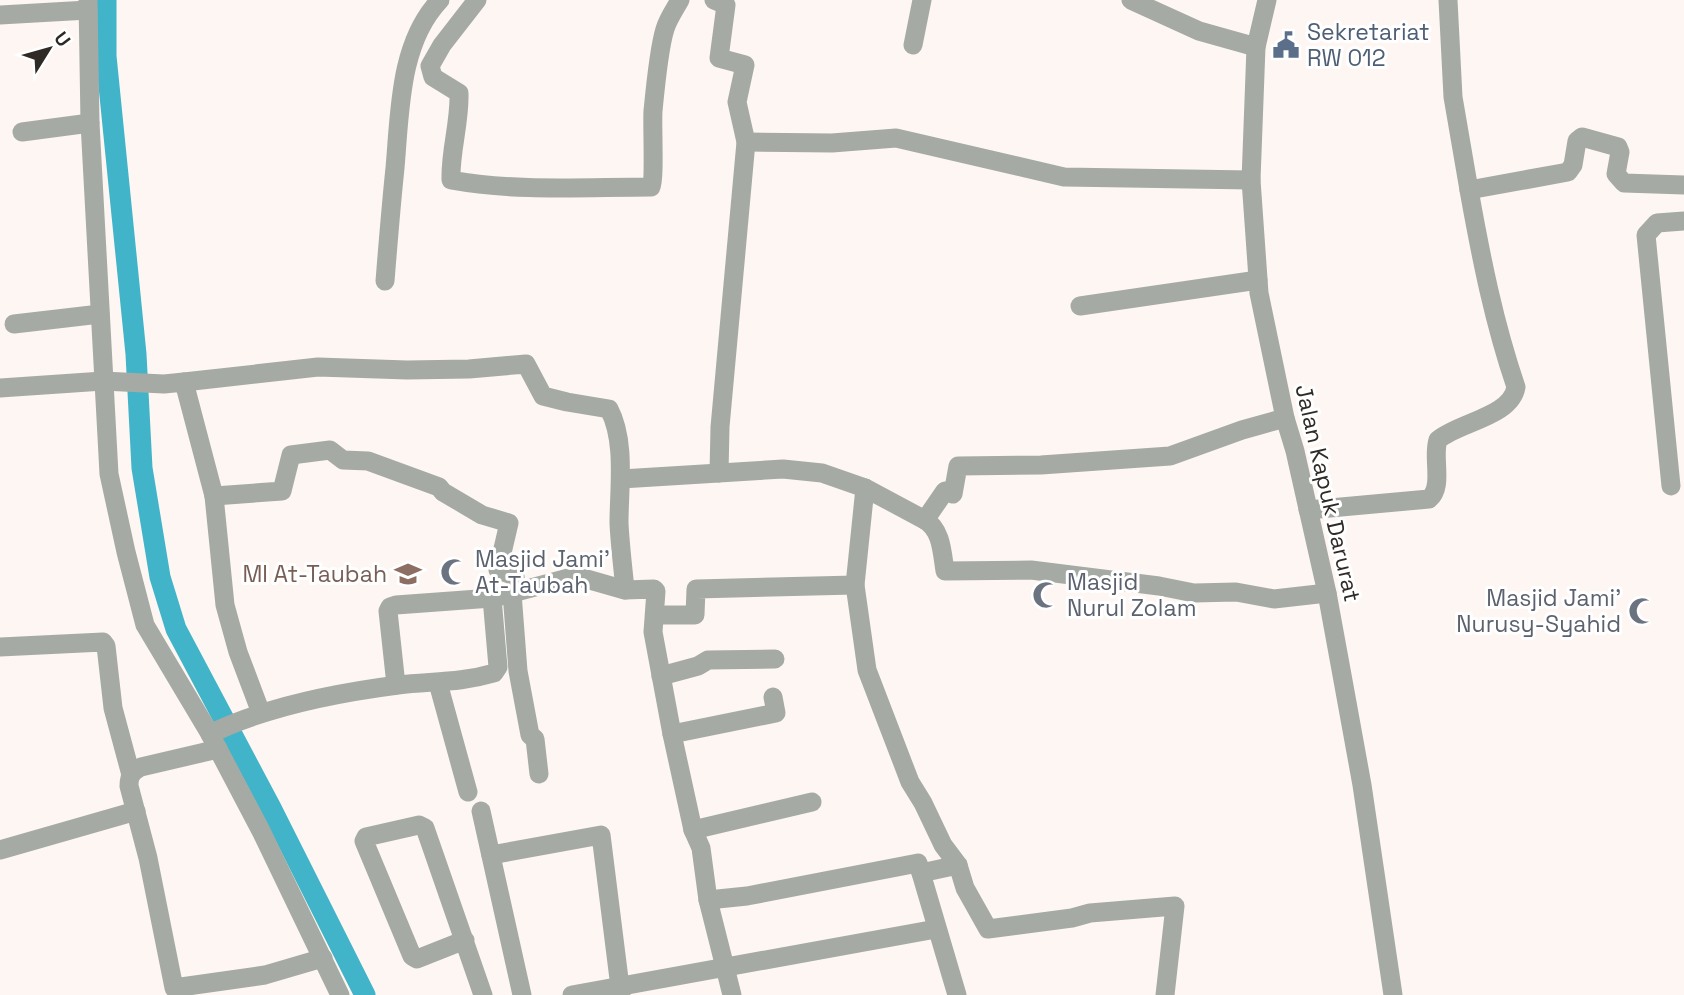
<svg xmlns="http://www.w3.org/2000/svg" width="1684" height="995" font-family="'Space Grotesk',sans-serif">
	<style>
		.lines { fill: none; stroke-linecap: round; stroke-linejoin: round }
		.canal { stroke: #41b4c9; stroke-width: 21 }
		.minor { stroke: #a5aba4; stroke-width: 19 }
		.labels { text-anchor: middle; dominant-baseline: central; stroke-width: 6; stroke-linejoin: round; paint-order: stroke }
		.service-label { font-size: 23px; fill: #4e5e75; stroke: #fff; text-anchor: start }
		.street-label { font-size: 23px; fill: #302a26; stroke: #fff }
		.worship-label { font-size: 23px; fill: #5b616d; stroke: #fff; text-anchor: start }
		.education-label { font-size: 23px; fill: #785e54; stroke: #fff; text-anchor: end }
	</style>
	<rect width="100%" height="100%" fill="#fef6f2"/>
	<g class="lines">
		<path class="canal" d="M 106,0 L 106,56 L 136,354 L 142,468 L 160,577 L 176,629 L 271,808 L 365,995"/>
		<g class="minor">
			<path d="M 88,0 L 90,123 L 109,474 L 126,552 L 145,625 L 210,734 L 261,831 L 340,995"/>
			<path d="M 477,0 L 442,45 L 430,66 L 433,77 L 459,93 C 460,123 450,151 451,180 C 517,192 585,187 651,187 C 655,180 652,124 653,111 C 655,90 659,48 665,29 C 668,19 675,9 680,0"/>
			<path d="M 714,0 L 726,5 L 719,58 L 745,65 L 737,102 L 746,142 L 720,427 L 719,473"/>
			<path d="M 1131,0 L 1199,31 L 1256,47"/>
			<path d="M 1267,0 L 1256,47 L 1251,180 L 1259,293 L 1285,418 L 1295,451 L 1327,593 L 1342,675 L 1362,785 L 1393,995"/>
			<path d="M 1448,0 L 1453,97 L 1469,190 L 1568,172 L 1573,165 L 1577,141 L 1582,137 L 1618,147 L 1620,152 L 1616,174 L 1624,183 L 1684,185"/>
			<path d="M 0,15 L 88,10"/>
			<path d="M 913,45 L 922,0"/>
			<path d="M 22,132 L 90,123"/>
			<path d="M 746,142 L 832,143 L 896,138 L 1064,177 L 1251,180"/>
			<path d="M 385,281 C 388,244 391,206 395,168 C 400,112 399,43 440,0"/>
			<path d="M 1080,306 L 1258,280"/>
			<path d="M 14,324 L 100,314"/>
			<path d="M 184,382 L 318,367 L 407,370 L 469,369 L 526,364 L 543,396 L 567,402 L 609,409 C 626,441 619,488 619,523 C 620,545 623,568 625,590 L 654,589 L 656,591 L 653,632 L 672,734 L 693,830 L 701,848 L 708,900 L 732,995"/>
			<path d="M 0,388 L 103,381 L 164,384 L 184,382 L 214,496 L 282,491 L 291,455 L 330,450 L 343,460 L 368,461 L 439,487 L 443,492 L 482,515 L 509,523 L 498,570 L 515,576 L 516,592 L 576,576 L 625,590"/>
			<path d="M 621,479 L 783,469 L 822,473 L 865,488 L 925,520 L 945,491 L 953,494 L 958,466 L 1041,465 L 1170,456 L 1242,430 L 1285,418"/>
			<path d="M 1671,486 L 1646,235 L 1657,223 L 1684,221"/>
			<path d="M 865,488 L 855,585 L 867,670 L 910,782 L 923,803 L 943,845 L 958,865 L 965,888 L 988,929 L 1072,918 L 1090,913 L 1175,906 L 1165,995"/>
			<path d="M 214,496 L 225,605 L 238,652 L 261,713"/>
			<path d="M 1308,510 L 1429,499 C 1444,487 1432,457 1438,440 C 1459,422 1511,417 1516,387 C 1494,323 1481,257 1469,190"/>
			<path d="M 925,520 C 942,530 942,553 945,571 L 1031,570 L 1159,586 L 1194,593 L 1236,592 L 1274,599 L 1327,593"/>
			<path d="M 512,593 L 518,671 L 530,735 L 535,739 L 539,774"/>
			<path d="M 655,615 L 695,615 L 696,589 L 855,585"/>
			<path d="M 0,647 L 103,642 L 106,646 L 113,708 L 131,775"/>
			<path d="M 661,676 L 698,666 L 708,660 L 775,659"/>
			<path d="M 438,683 L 468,792"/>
			<path d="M 396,685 L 388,611 L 390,607 L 396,605 L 492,598 L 505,595"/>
			<path d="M 210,734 C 267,706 336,693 398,685 C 432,681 460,683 494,673 L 498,667 L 492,598"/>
			<path d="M 672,734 L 776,713 L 773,697"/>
			<path d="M 218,749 L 141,767 C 132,772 129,775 129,786 L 148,858 L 174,988 L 265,975 L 323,958"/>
			<path d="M 481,811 L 522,995"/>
			<path d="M 693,830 L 812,802"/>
			<path d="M 0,850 L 136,811"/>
			<path d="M 491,855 L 601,835 L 621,995"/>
			<path d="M 708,900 L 747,896 L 918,863 L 921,873"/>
			<path d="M 465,940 L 417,959 L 412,956 L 364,841 L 366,837 L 419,825 L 425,828 L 483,995"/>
			<path d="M 572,995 L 936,929"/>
			<path d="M 957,995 L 921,873 L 958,865"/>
		</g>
	</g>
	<defs>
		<symbol id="civic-bare" viewBox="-9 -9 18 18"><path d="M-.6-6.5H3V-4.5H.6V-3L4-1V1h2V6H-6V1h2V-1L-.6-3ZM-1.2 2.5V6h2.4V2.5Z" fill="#5c6f8a" stroke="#fff" stroke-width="2.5" paint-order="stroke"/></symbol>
		<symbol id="mosque-bare" viewBox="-9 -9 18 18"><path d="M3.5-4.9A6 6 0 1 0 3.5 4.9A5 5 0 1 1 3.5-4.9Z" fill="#6b7280" stroke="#fff" stroke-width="2.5" paint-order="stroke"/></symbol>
		<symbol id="school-bare" viewBox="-9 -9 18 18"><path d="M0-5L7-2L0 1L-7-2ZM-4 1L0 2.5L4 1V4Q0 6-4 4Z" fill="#8d6e63" stroke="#fff" stroke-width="2.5" paint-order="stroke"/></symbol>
	</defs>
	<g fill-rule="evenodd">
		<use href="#civic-bare" x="1267" y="26" width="38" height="38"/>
		<use href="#mosque-bare" x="435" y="553" width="38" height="38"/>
		<use href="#school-bare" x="389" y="555" width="38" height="38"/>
		<use href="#mosque-bare" x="1027" y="576" width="38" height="38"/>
		<use href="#mosque-bare" x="1623" y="592" width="38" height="38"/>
	</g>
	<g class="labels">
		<g class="service-label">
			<text x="1307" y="32">Sekretariat<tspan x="1307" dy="26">RW 012</tspan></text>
		</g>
		<g class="street-label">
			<text transform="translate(1328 493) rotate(77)">Jalan Kapuk Darurat</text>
		</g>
		<g class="worship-label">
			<text x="475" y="559">Masjid Jami'<tspan x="475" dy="26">At-Taubah</tspan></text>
			<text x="1067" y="582">Masjid<tspan x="1067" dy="26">Nurul Zolam</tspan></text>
			<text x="1621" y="598" text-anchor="end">Masjid Jami'<tspan x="1621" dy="26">Nurusy-Syahid</tspan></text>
		</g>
		<g class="education-label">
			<text x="387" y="574">MI At-Taubah</text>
		</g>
	</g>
	<g transform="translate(49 49) rotate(53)" stroke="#ffffff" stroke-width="5" paint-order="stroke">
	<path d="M0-5L12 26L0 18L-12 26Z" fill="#302a26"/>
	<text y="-10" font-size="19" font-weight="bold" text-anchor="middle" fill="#302a26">U</text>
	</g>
</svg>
